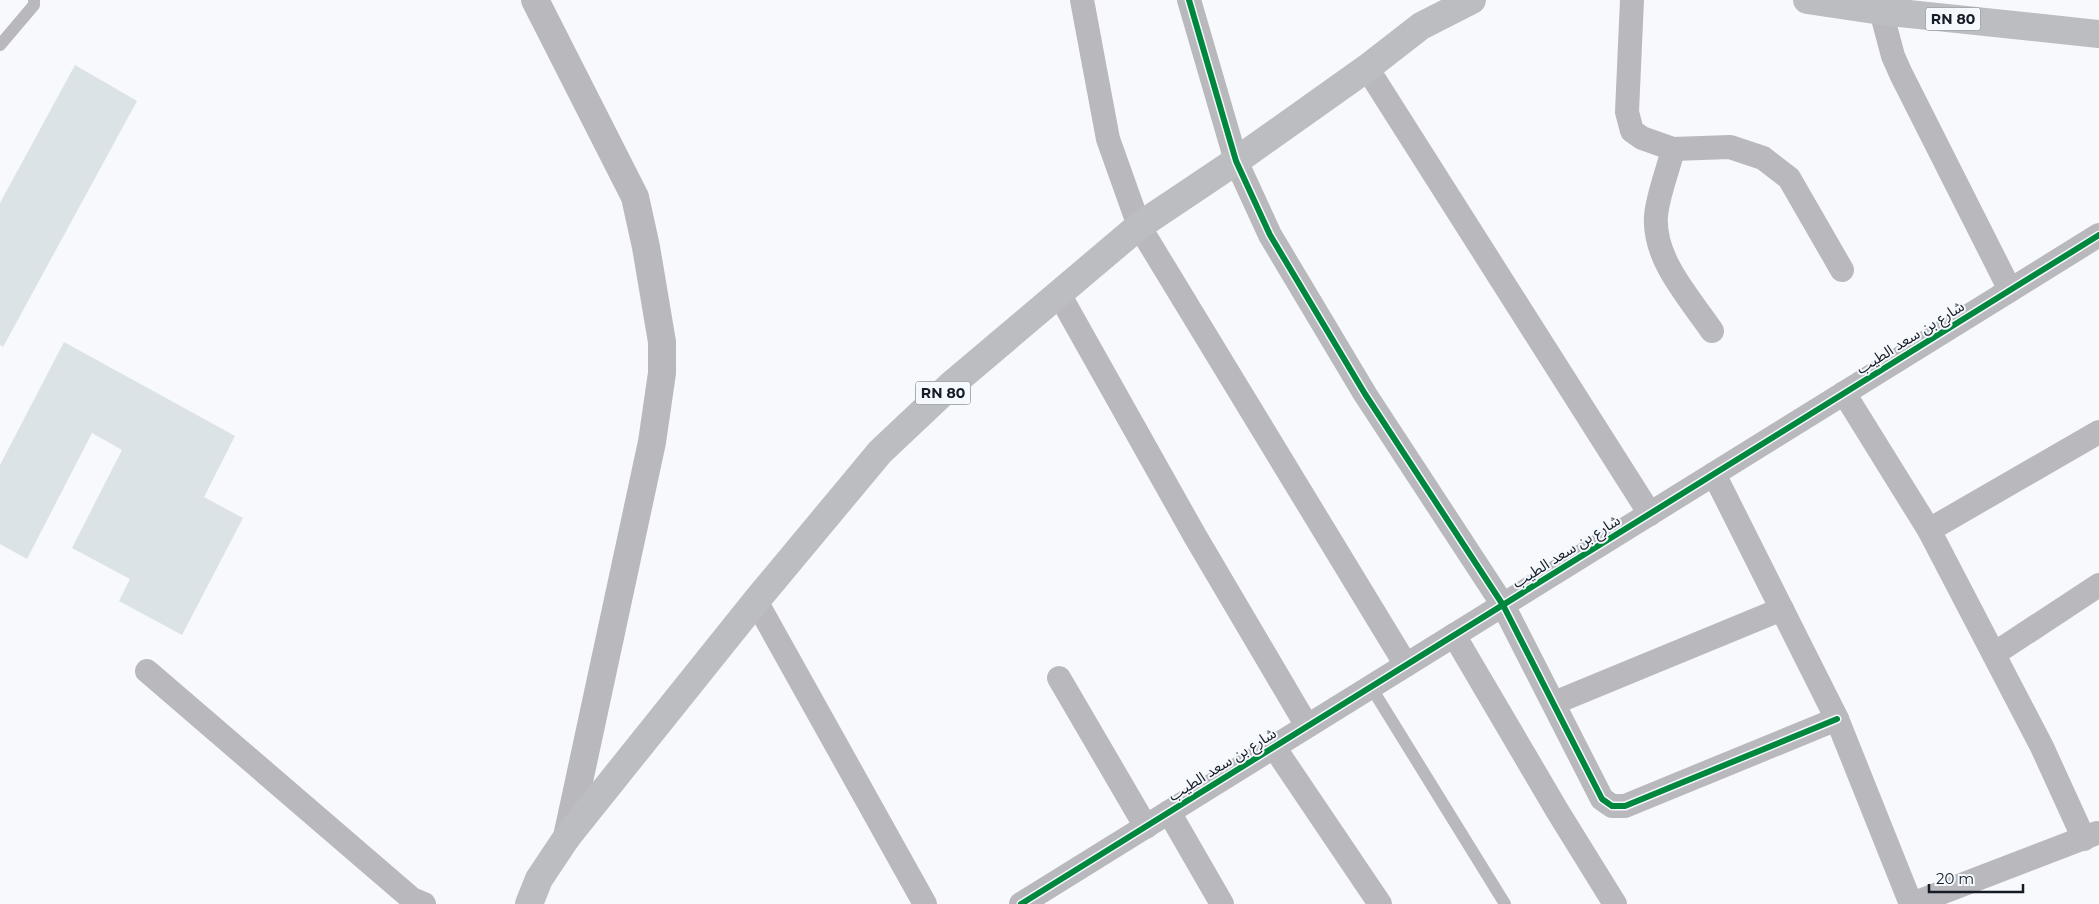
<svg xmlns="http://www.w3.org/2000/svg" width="2099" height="904" font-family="Montserrat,'Noto Sans Arabic',sans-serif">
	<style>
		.building { fill: #dce3e7 }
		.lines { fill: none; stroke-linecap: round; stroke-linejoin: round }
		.service { stroke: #b9b9bd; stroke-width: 12 }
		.minor { stroke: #b9b9bd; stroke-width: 24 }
		.tertiary { stroke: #b9b9bd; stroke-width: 28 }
		.primary { stroke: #bcbdc0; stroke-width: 28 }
		.cycleway-casing { stroke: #f5f9fe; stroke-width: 9 }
		.cycleway { stroke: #00873e; stroke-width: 6 }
		.labels { text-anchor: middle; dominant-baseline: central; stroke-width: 4; stroke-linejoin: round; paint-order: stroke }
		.shield { fill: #f5f9fe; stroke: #595e66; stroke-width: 1 }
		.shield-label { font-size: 14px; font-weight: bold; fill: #161c25 }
		.street-label { font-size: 15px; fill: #161c25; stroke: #f5f9fe }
	</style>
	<rect width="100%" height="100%" fill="#f7f9fc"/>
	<g class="building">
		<path d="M 75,65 L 137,101 L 3,347 L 0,345 L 0,203 Z"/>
		<path d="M 64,342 L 235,436 L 204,497 L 243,518 L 182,635 L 119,601 L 130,579 L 72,548 L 122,450 L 92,433 L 27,559 L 0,544 L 0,465 Z"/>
	</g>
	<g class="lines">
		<g class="service">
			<path d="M 0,45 L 34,5 L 34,0"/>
			<path d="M 1371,687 L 1505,904"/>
		</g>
		<g class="minor">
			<path d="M 1082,0 L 1108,139 L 1139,226 L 1406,665"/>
			<path d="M 1189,0 L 1236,161 L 1270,235 L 1365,394 L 1503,605 L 1602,799 L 1612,806 L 1625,806 L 1837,719"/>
			<path d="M 1632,0 L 1627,112 L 1632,131 L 1642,138 L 1673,149 L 1730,147 L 1763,158 L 1789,178 L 1842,270"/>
			<path d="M 1881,11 L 1893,56 L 1901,74 L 2010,290"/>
			<path d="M 1367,68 L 1650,514"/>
			<path d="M 1673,149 C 1668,171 1658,194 1656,216 C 1653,259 1689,297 1712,331"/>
			<path d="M 1059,294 L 1195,536 L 1307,726"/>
			<path d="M 1844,393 L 1929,530 L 2042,747 L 2084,839"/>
			<path d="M 1714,474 L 1837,719 L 1911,904"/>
			<path d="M 1929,530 L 2099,432"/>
			<path d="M 756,601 L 925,904"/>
			<path d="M 1454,635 L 1558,812 L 1615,904"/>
			<path d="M 1994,654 L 2099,585"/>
			<path d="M 147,671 L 412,899 L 424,904"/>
			<path d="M 1059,678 L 1146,827"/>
			<path d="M 1554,703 L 1782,609"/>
			<path d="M 1274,747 L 1380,904"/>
			<path d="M 1169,812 L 1222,904"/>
			<path d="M 1021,904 L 2099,235"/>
			<path d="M 1912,904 L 2097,833"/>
		</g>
		<path class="tertiary" d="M 535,0 L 635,197 L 646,247 L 662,342 L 662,373 L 652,442 L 567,837"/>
		<g class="primary">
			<path d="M 1807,0 L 1881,11 L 2099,34"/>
			<path d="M 529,904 L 539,879 L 567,837 L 756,601 L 880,452 L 951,385 L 1139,226 L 1236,161 L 1367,68 L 1421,26 L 1472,0"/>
		</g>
		<defs>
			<g id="cycleway">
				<path d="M 1189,0 L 1236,161 L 1270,235 L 1365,394 L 1503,605 L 1602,799 L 1612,806 L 1625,806 L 1837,719"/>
				<path d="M 1021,904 L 2099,235"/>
			</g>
		</defs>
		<use href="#cycleway" class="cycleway-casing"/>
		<use href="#cycleway" class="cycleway"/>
	</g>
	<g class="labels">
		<g class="shield">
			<rect x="1925.5" y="7.5" width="55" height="23" rx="4"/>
			<rect x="915.5" y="381.5" width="55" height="23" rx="4"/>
		</g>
		<g class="shield-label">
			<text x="1953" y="19">RN 80</text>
			<text x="943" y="393">RN 80</text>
		</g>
		<g class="street-label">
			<text transform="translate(1910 337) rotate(-32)">شارع بن سعد الطيب</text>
			<text transform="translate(1566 551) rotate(-32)">شارع بن سعد الطيب</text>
			<text transform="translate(1222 764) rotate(-32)">شارع بن سعد الطيب</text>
		</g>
	</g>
	<path d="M1929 884v8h94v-8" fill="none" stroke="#161c25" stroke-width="2.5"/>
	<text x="1936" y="884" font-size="15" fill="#161c25" stroke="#f5f9fe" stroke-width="4" paint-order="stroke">20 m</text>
</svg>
